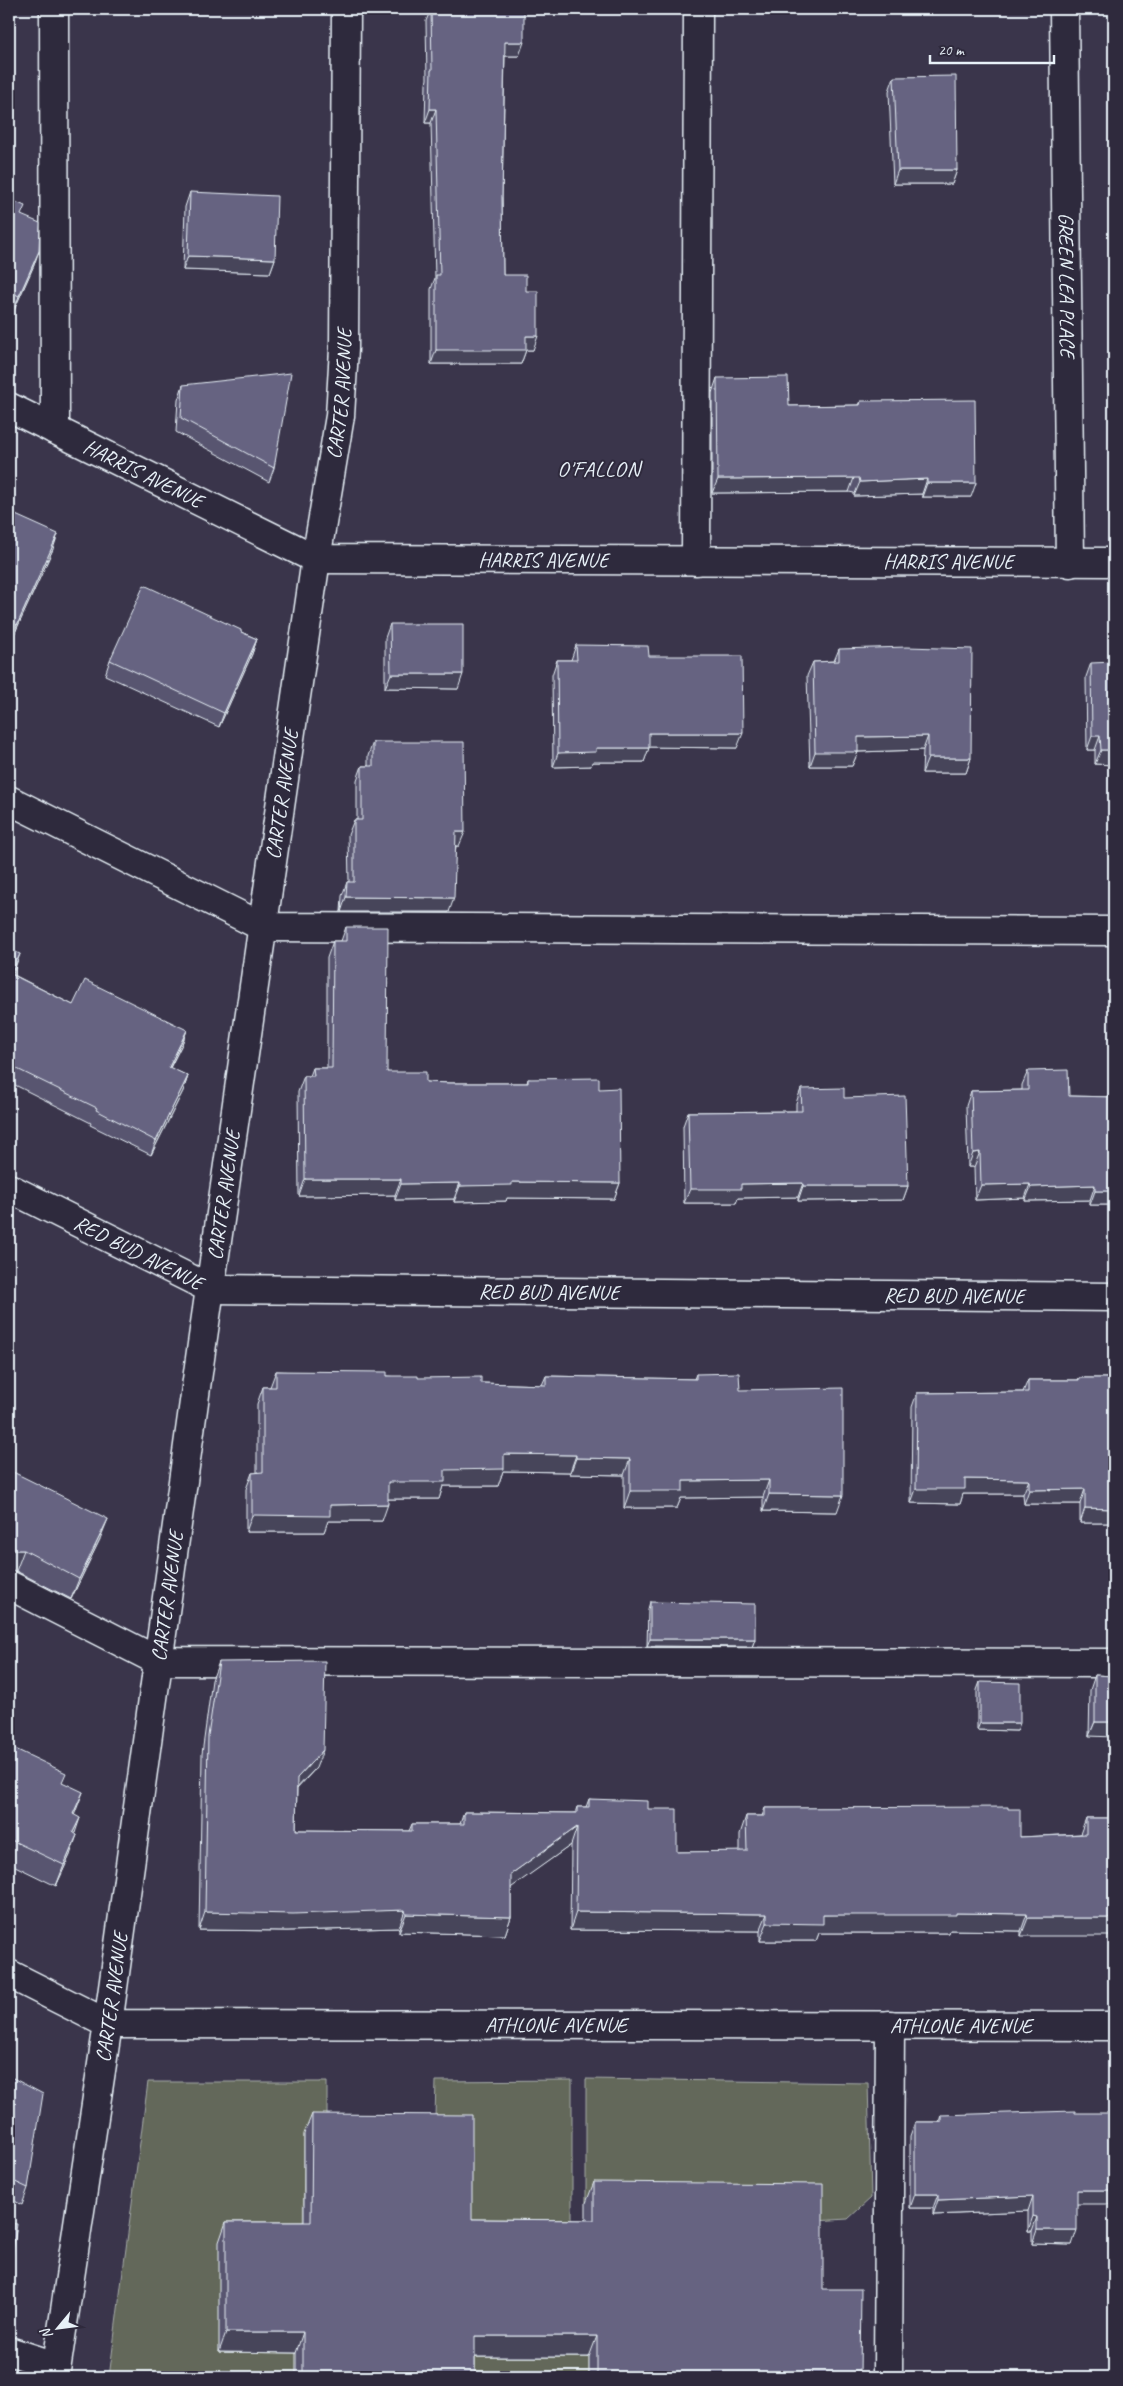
<svg xmlns="http://www.w3.org/2000/svg" width="1123" height="2386" font-family="Caveat,sans-serif">
	<style>
		.green { fill: #64685a; stroke: #a6aca9 }
		.lines { fill: none; stroke-linecap: round; stroke-linejoin: round }
		.minor-casing { stroke: #e8f1f8; stroke-width: 31 }
		.minor { stroke: #2f2a3d; stroke-width: 28 }
		.wall { fill: #58556f; stroke: #e8f1f8 }
		.shaded-wall { fill: #47455a; stroke: #e8f1f8 }
		.building { fill: #666381; stroke: #e8f1f8 }
		.labels { text-anchor: middle; dominant-baseline: central; stroke-width: 4; stroke-linejoin: round; paint-order: stroke }
		.street-label { font-size: 21px; fill: #e8f1f8; stroke: #2f2a3d }
		.neighbourhood-label { font-size: 22px; letter-spacing: 1px; fill: #e8f1f8; stroke: #2f2a3d }
	</style>
	<rect width="100%" height="100%" fill="#3a354b"/>
	<filter id="ink" filterUnits="userSpaceOnUse"><feTurbulence type="fractalNoise" baseFrequency=".02" numOctaves="2"/><feDisplacementMap in="SourceGraphic" scale="10" xChannelSelector="R" yChannelSelector="G"/><feConvolveMatrix kernelMatrix="1 2 1 2 8 2 1 2 1" color-interpolation-filters="sRGB"/></filter>
	<g filter="url(#ink)">
		<g class="green">
			<path d="M 586,2079 L 868,2083 L 871,2198 L 848,2219 L 815,2221 L 586,2203 Z"/>
			<path d="M 572,2080 L 572,2223 L 464,2240 L 435,2117 L 436,2081 Z"/>
			<path d="M 148,2082 L 327,2082 L 327,2135 L 304,2135 L 303,2242 L 296,2377 L 109,2377 Z"/>
			<path d="M 468,2357 L 589,2357 L 589,2377 L 467,2377 Z"/>
		</g>
		<g class="lines">
			<defs>
				<g id="minor">
					<path d="M 54,9 L 55,430"/>
					<path id="s1" d="M 1064,9 L 1070,563"/>
					<path id="s2" d="M 9,407 L 316,559 L 1114,562"/>
					<path d="M 696,561 L 698,9"/>
					<path d="M 9,800 L 263,927 L 1114,931"/>
					<path id="s3" d="M 9,1188 L 211,1289 L 1114,1297"/>
					<path d="M 9,1585 L 158,1661 L 1114,1663"/>
					<path id="s4" d="M 9,1974 L 108,2024 L 1114,2026"/>
					<path d="M 9,2351 L 56,2366"/>
					<path id="s5" d="M 55,2377 L 108,2024 L 202,1344 L 316,559 L 340,416 L 344,349 L 346,9"/>
					<path d="M 888,2377 L 890,2025"/>
				</g>
			</defs>
			<use href="#minor" class="minor-casing"/>
			<use href="#minor" class="minor"/>
		</g>
		<g class="wall">
			<path d="M 431,9 L 524,9 L 519,56 L 505,56 L 502,197 L 503,275 L 526,291 L 533,350 L 526,350 L 521,364 L 431,364 L 431,289 L 435,278 L 431,123 L 425,123 L 426,84 L 427,79 L 426,21 Z"/>
			<path d="M 894,77 L 957,170 L 952,184 L 893,184 L 889,91 Z"/>
			<path d="M 190,192 L 275,259 L 270,273 L 183,270 L 185,207 Z"/>
			<path d="M 9,199 L 21,216 L 34,265 L 14,310 L 9,308 Z"/>
			<path d="M 717,378 L 789,406 L 859,405 L 861,401 L 971,497 L 922,497 L 922,494 L 854,496 L 854,493 L 849,492 L 712,493 L 712,393 Z"/>
			<path d="M 183,385 L 274,468 L 269,482 L 176,432 L 178,400 Z"/>
			<path d="M 9,512 L 53,549 L 12,639 L 9,638 Z"/>
			<path d="M 390,624 L 458,689 L 385,688 L 385,638 Z"/>
			<path d="M 241,632 L 257,639 L 252,654 L 219,727 L 105,675 L 110,660 Z"/>
			<path d="M 576,645 L 737,748 L 649,747 L 644,762 L 592,762 L 591,766 L 553,767 L 552,675 L 557,660 L 571,660 Z"/>
			<path d="M 839,649 L 971,758 L 966,773 L 922,773 L 923,750 L 858,752 L 852,766 L 810,766 L 807,676 L 813,662 L 834,661 Z"/>
			<path d="M 1091,663 L 1114,765 L 1095,764 L 1095,750 L 1087,750 L 1086,677 Z"/>
			<path d="M 373,742 L 459,846 L 456,846 L 449,912 L 341,912 L 342,896 L 347,882 L 349,882 L 348,835 L 354,820 L 357,820 L 357,780 L 362,766 L 368,766 L 368,756 Z"/>
			<path d="M 346,927 L 387,1072 L 426,1082 L 449,1083 L 527,1083 L 528,1079 L 599,1089 L 620,1183 L 614,1199 L 507,1198 L 506,1201 L 454,1202 L 454,1199 L 395,1200 L 395,1195 L 299,1196 L 298,1092 L 304,1076 L 310,1076 L 313,1068 L 327,1068 L 327,958 L 333,941 L 341,941 Z"/>
			<path d="M 9,949 L 15,968 L 12,974 L 73,1005 L 187,1030 L 182,1044 L 170,1068 L 188,1076 L 183,1091 L 151,1155 L 90,1125 L 91,1123 L 9,1082 Z"/>
			<path d="M 1028,1071 L 1069,1096 L 1114,1097 L 1114,1205 L 1090,1205 L 1090,1200 L 1025,1201 L 1025,1198 L 975,1200 L 974,1167 L 968,1167 L 966,1106 L 971,1091 L 1022,1090 L 1022,1085 Z"/>
			<path d="M 801,1089 L 844,1098 L 908,1186 L 903,1200 L 798,1201 L 798,1197 L 738,1198 L 736,1203 L 684,1203 L 683,1126 L 688,1112 L 796,1111 L 796,1103 Z"/>
			<path d="M 276,1371 L 387,1376 L 481,1383 L 542,1385 L 546,1376 L 694,1379 L 696,1374 L 740,1390 L 837,1512 L 763,1511 L 763,1497 L 681,1498 L 677,1508 L 624,1508 L 624,1475 L 570,1474 L 570,1472 L 503,1471 L 498,1486 L 443,1486 L 439,1499 L 388,1499 L 382,1521 L 328,1521 L 324,1532 L 246,1532 L 246,1489 L 252,1473 L 257,1473 L 257,1404 L 263,1387 L 270,1387 Z"/>
			<path d="M 1079,1378 L 1114,1378 L 1114,1523 L 1080,1523 L 1080,1504 L 1024,1504 L 1023,1494 L 963,1494 L 960,1504 L 911,1503 L 912,1407 L 917,1393 L 1023,1392 L 1028,1380 L 1078,1380 Z"/>
			<path d="M 9,1470 L 100,1539 L 71,1599 L 16,1571 L 9,1571 Z"/>
			<path d="M 650,1602 L 755,1639 L 752,1647 L 647,1646 L 648,1609 Z"/>
			<path d="M 219,1662 L 316,1768 L 297,1789 L 296,1830 L 409,1831 L 412,1824 L 460,1824 L 464,1812 L 575,1813 L 577,1807 L 586,1807 L 589,1799 L 648,1809 L 677,1852 L 740,1852 L 740,1834 L 746,1816 L 762,1816 L 765,1808 L 1008,1809 L 1020,1837 L 1080,1834 L 1086,1818 L 1114,1818 L 1021,1936 L 1021,1931 L 950,1930 L 949,1933 L 819,1933 L 816,1941 L 760,1941 L 760,1931 L 570,1930 L 571,1845 L 511,1887 L 511,1917 L 505,1935 L 399,1932 L 399,1928 L 287,1931 L 199,1930 L 202,1754 L 212,1680 Z"/>
			<path d="M 1095,1675 L 1114,1676 L 1089,1736 L 1090,1690 Z"/>
			<path d="M 980,1682 L 1017,1731 L 977,1730 L 977,1690 Z"/>
			<path d="M 9,1746 L 63,1783 L 74,1815 L 75,1833 L 70,1855 L 56,1886 L 9,1863 Z"/>
			<path d="M 9,2076 L 28,2188 L 22,2205 L 9,2198 Z"/>
			<path d="M 312,2114 L 472,2219 L 586,2220 L 586,2203 L 594,2182 L 823,2289 L 860,2377 L 589,2377 L 589,2357 L 475,2357 L 475,2377 L 296,2377 L 296,2353 L 219,2352 L 219,2242 L 226,2222 L 304,2222 L 304,2134 Z"/>
			<path d="M 941,2115 L 1077,2204 L 1072,2245 L 1032,2244 L 1032,2231 L 1028,2231 L 1028,2211 L 933,2215 L 933,2208 L 910,2208 L 910,2136 L 915,2122 L 939,2122 Z"/>
		</g>
		<g class="shaded-wall">
			<path d="M 505,42 L 524,42 L 519,56 L 500,56 Z"/>
			<path d="M 430,109 L 436,109 L 431,123 L 425,123 Z"/>
			<path d="M 898,170 L 957,170 L 952,184 L 893,184 Z"/>
			<path d="M 39,251 L 34,265 L 14,310 L 19,296 Z"/>
			<path d="M 188,256 L 275,259 L 270,273 L 183,270 Z"/>
			<path d="M 526,336 L 538,336 L 533,350 L 526,350 L 521,364 L 431,364 L 436,350 Z"/>
			<path d="M 854,478 L 849,492 L 712,493 L 718,479 Z"/>
			<path d="M 927,479 L 922,494 L 854,496 L 860,482 Z"/>
			<path d="M 927,483 L 976,483 L 971,497 L 922,497 Z"/>
			<path d="M 58,534 L 53,549 L 12,639 L 17,625 Z"/>
			<path d="M 257,639 L 252,654 L 219,727 L 224,713 Z"/>
			<path d="M 391,674 L 463,674 L 458,689 L 385,688 Z"/>
			<path d="M 649,733 L 743,733 L 737,748 L 644,747 Z"/>
			<path d="M 928,736 L 923,750 L 856,752 L 858,752 L 852,766 L 810,766 L 815,752 L 858,737 Z"/>
			<path d="M 1092,736 L 1100,736 L 1095,750 L 1087,750 Z"/>
			<path d="M 596,748 L 649,748 L 644,762 L 592,762 L 591,766 L 553,767 L 558,753 Z"/>
			<path d="M 1101,750 L 1114,750 L 1114,765 L 1095,764 Z"/>
			<path d="M 928,758 L 971,758 L 966,773 L 922,773 Z"/>
			<path d="M 456,832 L 465,832 L 459,846 L 451,846 Z"/>
			<path d="M 346,897 L 454,898 L 449,912 L 341,912 Z"/>
			<path d="M 20,954 L 15,968 L 9,982 L 11,974 Z"/>
			<path d="M 187,1030 L 182,1044 L 163,1081 L 169,1067 Z"/>
			<path d="M 188,1076 L 183,1091 L 151,1155 L 156,1141 Z"/>
			<path d="M 980,1152 L 974,1167 L 968,1167 L 973,1153 Z"/>
			<path d="M 305,1179 L 401,1179 L 395,1195 L 299,1196 Z"/>
			<path d="M 512,1182 L 620,1183 L 614,1199 L 507,1198 L 506,1201 L 454,1202 L 460,1186 Z"/>
			<path d="M 460,1183 L 454,1199 L 395,1200 L 401,1184 Z"/>
			<path d="M 803,1183 L 798,1197 L 738,1198 L 736,1203 L 684,1203 L 690,1189 L 741,1184 Z"/>
			<path d="M 1030,1184 L 1025,1198 L 975,1200 L 981,1185 Z"/>
			<path d="M 1095,1185 L 1090,1200 L 1025,1201 L 1031,1187 Z"/>
			<path d="M 803,1186 L 908,1186 L 903,1200 L 798,1201 Z"/>
			<path d="M 1095,1191 L 1114,1191 L 1114,1205 L 1090,1205 Z"/>
			<path d="M 504,1454 L 576,1455 L 570,1472 L 503,1471 L 498,1486 L 443,1486 L 439,1499 L 382,1499 L 388,1482 L 445,1470 Z"/>
			<path d="M 576,1458 L 630,1459 L 624,1475 L 570,1474 Z"/>
			<path d="M 965,1479 L 1029,1480 L 1023,1494 L 963,1494 L 960,1504 L 911,1503 L 916,1489 Z"/>
			<path d="M 769,1480 L 763,1497 L 681,1498 L 677,1508 L 624,1508 L 630,1491 L 683,1481 Z"/>
			<path d="M 1085,1489 L 1080,1504 L 1024,1504 L 1029,1490 Z"/>
			<path d="M 769,1494 L 843,1495 L 837,1512 L 763,1511 Z"/>
			<path d="M 388,1504 L 382,1521 L 328,1521 L 324,1532 L 246,1532 L 252,1515 L 330,1505 Z"/>
			<path d="M 1085,1508 L 1114,1509 L 1114,1523 L 1080,1523 Z"/>
			<path d="M 108,1519 L 100,1539 L 71,1599 L 79,1579 Z"/>
			<path d="M 11,1550 L 24,1550 L 16,1571 L 9,1571 L 9,1557 Z"/>
			<path d="M 650,1639 L 755,1639 L 752,1647 L 647,1646 Z"/>
			<path d="M 1095,1722 L 1114,1722 L 1114,1737 L 1089,1736 Z"/>
			<path d="M 980,1723 L 1020,1723 L 1017,1731 L 977,1730 Z"/>
			<path d="M 323,1750 L 316,1768 L 290,1795 L 297,1778 Z"/>
			<path d="M 83,1792 L 75,1813 L 66,1835 L 73,1814 Z"/>
			<path d="M 80,1818 L 73,1839 L 73,1832 Z"/>
			<path d="M 577,1827 L 571,1845 L 505,1892 L 511,1874 Z"/>
			<path d="M 77,1835 L 70,1855 L 56,1886 L 64,1865 Z"/>
			<path d="M 405,1910 L 399,1928 L 287,1931 L 199,1930 L 205,1912 Z"/>
			<path d="M 576,1912 L 767,1914 L 760,1931 L 570,1930 Z"/>
			<path d="M 956,1913 L 1027,1914 L 1021,1931 L 950,1930 L 949,1933 L 819,1933 L 816,1941 L 760,1941 L 767,1923 L 823,1915 Z"/>
			<path d="M 406,1914 L 511,1917 L 505,1935 L 399,1932 Z"/>
			<path d="M 1028,1918 L 1114,1918 L 1114,1936 L 1021,1936 Z"/>
			<path d="M 1077,2190 L 1114,2190 L 1114,2204 L 1072,2204 Z"/>
			<path d="M 915,2194 L 938,2194 L 933,2208 L 910,2208 Z"/>
			<path d="M 1033,2196 L 1028,2211 L 933,2215 L 938,2200 Z"/>
			<path d="M 1033,2216 L 1037,2217 L 1032,2231 L 1028,2231 Z"/>
			<path d="M 1037,2230 L 1077,2230 L 1072,2245 L 1032,2244 Z"/>
			<path d="M 226,2332 L 303,2332 L 296,2353 L 219,2352 Z"/>
			<path d="M 475,2336 L 597,2336 L 589,2357 L 468,2357 Z"/>
		</g>
		<g class="building">
			<path d="M 431,9 L 524,9 L 524,42 L 505,42 L 502,197 L 503,275 L 526,275 L 526,291 L 538,291 L 538,336 L 526,336 L 526,350 L 436,350 L 436,275 L 440,275 L 436,109 L 430,109 L 431,70 L 432,70 Z"/>
			<path d="M 956,76 L 957,170 L 898,170 L 894,77 Z"/>
			<path d="M 190,192 L 277,196 L 275,259 L 188,256 Z"/>
			<path d="M 9,199 L 25,206 L 21,215 L 40,223 L 39,251 L 19,296 L 9,291 Z"/>
			<path d="M 291,373 L 274,468 L 181,418 L 183,385 Z"/>
			<path d="M 788,377 L 789,406 L 860,405 L 861,401 L 975,400 L 976,483 L 927,483 L 927,479 L 860,482 L 859,478 L 854,478 L 718,479 L 717,378 Z"/>
			<path d="M 9,512 L 58,534 L 17,625 L 9,621 Z"/>
			<path d="M 144,585 L 241,630 L 241,632 L 257,639 L 224,713 L 110,660 Z"/>
			<path d="M 390,624 L 463,624 L 463,674 L 391,674 Z"/>
			<path d="M 576,645 L 648,646 L 649,656 L 742,656 L 743,733 L 649,733 L 649,748 L 596,748 L 596,752 L 558,753 L 557,660 L 577,660 Z"/>
			<path d="M 907,647 L 972,649 L 971,758 L 928,758 L 928,736 L 858,737 L 858,752 L 815,752 L 813,662 L 839,661 L 839,649 Z"/>
			<path d="M 1114,662 L 1114,750 L 1101,750 L 1100,736 L 1092,736 L 1091,663 Z"/>
			<path d="M 373,742 L 464,742 L 465,832 L 456,832 L 454,898 L 346,897 L 347,882 L 354,882 L 354,820 L 362,820 L 362,766 L 373,766 Z"/>
			<path d="M 346,927 L 388,927 L 387,1072 L 426,1072 L 426,1082 L 449,1083 L 528,1083 L 528,1079 L 599,1078 L 599,1089 L 619,1088 L 620,1183 L 512,1182 L 512,1185 L 460,1186 L 460,1183 L 401,1184 L 401,1179 L 305,1179 L 304,1076 L 314,1076 L 313,1068 L 332,1068 L 333,941 L 346,941 Z"/>
			<path d="M 9,949 L 20,954 L 11,974 L 73,1005 L 85,980 L 187,1030 L 169,1067 L 188,1076 L 156,1141 L 96,1110 L 97,1108 L 9,1065 Z"/>
			<path d="M 1068,1070 L 1069,1096 L 1114,1097 L 1114,1191 L 1095,1191 L 1095,1185 L 1031,1187 L 1030,1184 L 981,1185 L 980,1152 L 973,1153 L 971,1091 L 1028,1090 L 1028,1071 Z"/>
			<path d="M 844,1088 L 844,1098 L 905,1096 L 908,1186 L 803,1186 L 803,1183 L 741,1184 L 741,1189 L 690,1189 L 688,1112 L 802,1111 L 801,1089 Z"/>
			<path d="M 276,1371 L 387,1372 L 387,1376 L 418,1376 L 418,1378 L 481,1377 L 481,1383 L 546,1385 L 546,1376 L 696,1379 L 696,1374 L 739,1373 L 740,1390 L 843,1388 L 843,1495 L 769,1494 L 769,1480 L 683,1481 L 683,1491 L 630,1491 L 630,1459 L 576,1458 L 576,1455 L 504,1454 L 504,1469 L 445,1470 L 445,1482 L 388,1482 L 388,1504 L 330,1505 L 330,1516 L 252,1515 L 252,1473 L 263,1472 L 263,1387 L 276,1387 Z"/>
			<path d="M 1079,1378 L 1114,1378 L 1114,1509 L 1085,1508 L 1085,1489 L 1029,1490 L 1029,1480 L 965,1479 L 965,1489 L 916,1489 L 917,1393 L 1028,1392 L 1028,1380 L 1079,1380 Z"/>
			<path d="M 9,1470 L 108,1519 L 79,1579 L 24,1550 L 11,1550 L 9,1549 Z"/>
			<path d="M 650,1602 L 755,1604 L 755,1639 L 650,1639 Z"/>
			<path d="M 325,1661 L 323,1750 L 297,1778 L 296,1830 L 412,1831 L 412,1824 L 464,1824 L 464,1812 L 577,1813 L 577,1807 L 589,1807 L 589,1799 L 648,1801 L 648,1809 L 677,1809 L 677,1852 L 747,1851 L 746,1816 L 765,1816 L 765,1808 L 1008,1807 L 1008,1809 L 1020,1809 L 1020,1837 L 1086,1834 L 1086,1818 L 1114,1818 L 1114,1918 L 1028,1918 L 1027,1914 L 956,1913 L 956,1915 L 823,1915 L 823,1924 L 767,1923 L 767,1914 L 576,1912 L 577,1827 L 511,1874 L 511,1917 L 406,1914 L 405,1910 L 293,1914 L 205,1912 L 208,1736 L 219,1662 Z"/>
			<path d="M 1095,1675 L 1114,1676 L 1114,1722 L 1095,1722 Z"/>
			<path d="M 980,1682 L 1020,1683 L 1020,1723 L 980,1723 Z"/>
			<path d="M 9,1746 L 66,1773 L 62,1782 L 83,1792 L 73,1814 L 80,1818 L 73,1832 L 77,1835 L 64,1865 L 9,1839 Z"/>
			<path d="M 9,2076 L 43,2094 L 28,2188 L 9,2179 Z"/>
			<path d="M 1075,2111 L 1075,2113 L 1114,2113 L 1114,2190 L 1077,2190 L 1077,2230 L 1037,2230 L 1037,2217 L 1033,2216 L 1033,2196 L 938,2200 L 938,2194 L 915,2194 L 915,2122 L 941,2122 L 941,2115 Z"/>
			<path d="M 312,2114 L 472,2115 L 472,2219 L 594,2220 L 594,2182 L 823,2184 L 823,2289 L 861,2289 L 860,2377 L 597,2377 L 597,2336 L 475,2336 L 475,2377 L 303,2377 L 303,2332 L 226,2332 L 226,2222 L 311,2222 Z"/>
			<path d="M 9,2223 L 17,2224 L 9,2279 Z"/>
		</g>
	</g>
	<g class="labels">
		<g class="street-label">
			<text stroke="none"><textPath href="#s1" startOffset="276">GREEN LEA PLACE</textPath></text>
			<text stroke="none"><textPath href="#s5" startOffset="2004">CARTER AVENUE</textPath></text>
			<text stroke="none"><textPath href="#s2" startOffset="150">HARRIS AVENUE</textPath></text>
			<text stroke="none"><textPath href="#s2" startOffset="570">HARRIS AVENUE</textPath></text>
			<text stroke="none"><textPath href="#s2" startOffset="975">HARRIS AVENUE</textPath></text>
			<text stroke="none"><textPath href="#s5" startOffset="1599">CARTER AVENUE</textPath></text>
			<text stroke="none"><textPath href="#s5" startOffset="1194">CARTER AVENUE</textPath></text>
			<text stroke="none"><textPath href="#s3" startOffset="145">RED BUD AVENUE</textPath></text>
			<text stroke="none"><textPath href="#s3" startOffset="564">RED BUD AVENUE</textPath></text>
			<text stroke="none"><textPath href="#s3" startOffset="969">RED BUD AVENUE</textPath></text>
			<text stroke="none"><textPath href="#s5" startOffset="789">CARTER AVENUE</textPath></text>
			<text stroke="none"><textPath href="#s5" startOffset="384">CARTER AVENUE</textPath></text>
			<text stroke="none"><textPath href="#s4" startOffset="559">ATHLONE AVENUE</textPath></text>
			<text stroke="none"><textPath href="#s4" startOffset="964">ATHLONE AVENUE</textPath></text>
		</g>
		<g class="neighbourhood-label">
			<text x="599" y="469">O'FALLON</text>
		</g>
	</g>
	<rect width="1123" height="2386" fill="none" stroke="#2f2a3d" stroke-width="30"/>
	<rect x="15" y="15" width="1093" height="2356" fill="none" stroke="#e8f1f8" stroke-width="2" filter="url(#ink)"/>
	<g transform="translate(58 2328) rotate(241)" stroke="#2f2a3d" stroke-width="4" paint-order="stroke">
	<path d="M0-4L9 19L0 12L-9 19Z" fill="#e8f1f8"/>
	<text y="-8" font-size="14" font-weight="bold" text-anchor="middle" fill="#e8f1f8">N</text>
	</g>
	<path d="M930 55v8h124v-8" fill="none" stroke="#e8f1f8" stroke-width="2.5"/>
	<text x="938" y="55" font-size="15" fill="#e8f1f8" stroke="#2f2a3d" stroke-width="4" paint-order="stroke">20 m</text>
</svg>
